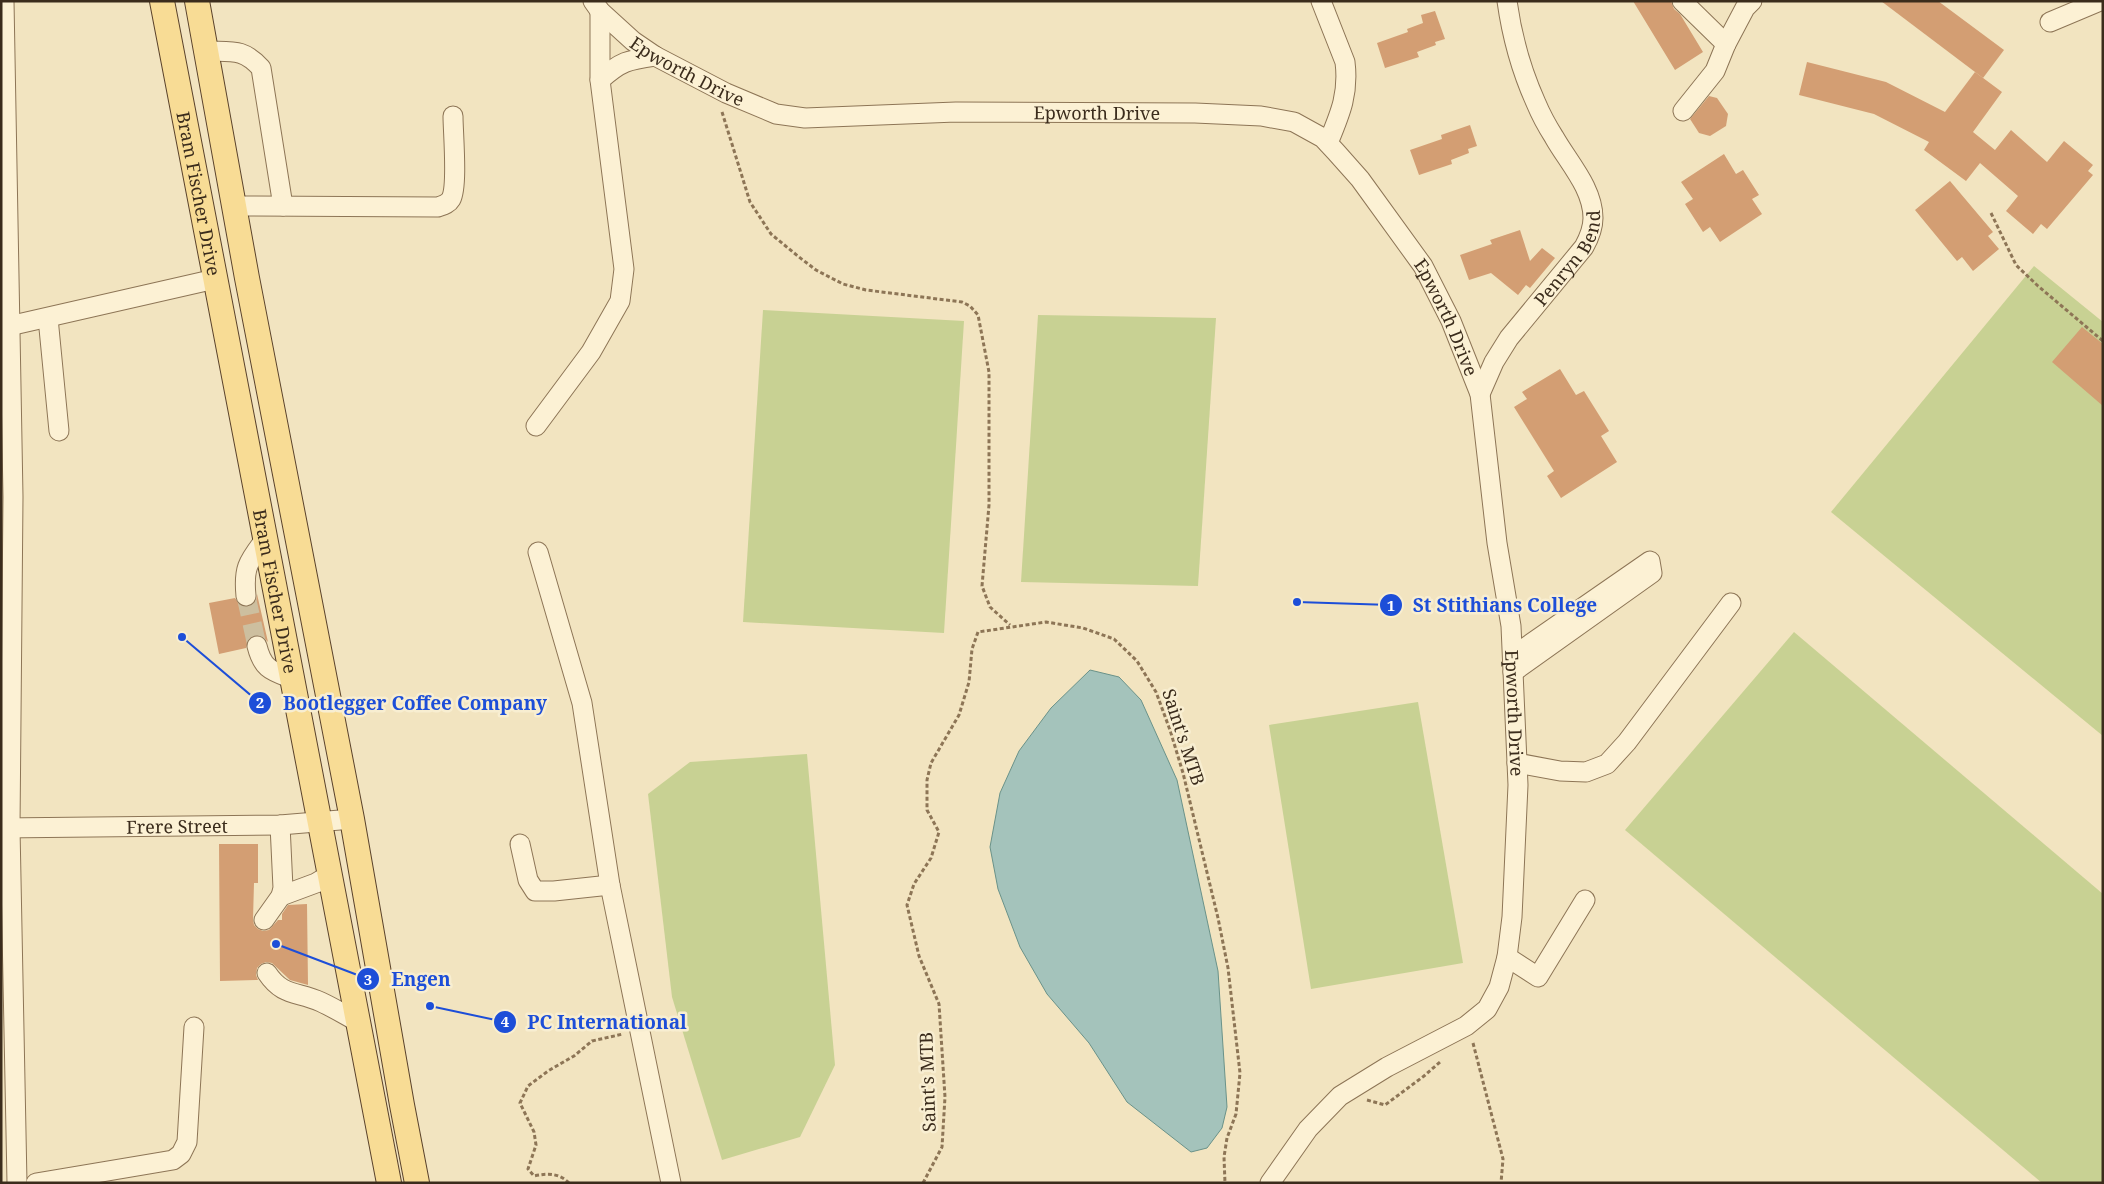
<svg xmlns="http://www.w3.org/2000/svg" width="2104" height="1184" font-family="'Noto Serif',serif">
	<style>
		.green { fill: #c8d193 }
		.water { fill: #a4c3bb; stroke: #6a9289 }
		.building { fill: #d39e73 }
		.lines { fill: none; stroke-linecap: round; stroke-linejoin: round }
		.minor-tunnel { stroke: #cdbf9f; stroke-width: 19; stroke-dasharray: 19 9; stroke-linecap: butt }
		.minor-casing { stroke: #8d7556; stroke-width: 21 }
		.major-casing { stroke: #5a422b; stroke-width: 26 }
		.path { stroke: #8d7556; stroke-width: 3; stroke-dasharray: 4 2.5; stroke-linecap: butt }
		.minor { stroke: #fcf1d4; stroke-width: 19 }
		.major { stroke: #f8dc95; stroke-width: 24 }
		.labels { text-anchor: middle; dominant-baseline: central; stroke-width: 5; stroke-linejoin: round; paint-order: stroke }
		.street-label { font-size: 18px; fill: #3b2c1c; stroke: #f8eed1 }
		.leader { fill: none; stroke: #1d4ed8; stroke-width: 2 }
		.callout-dot { fill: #1d4ed8; stroke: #f8eed1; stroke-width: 2 }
		.mark-label { font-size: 15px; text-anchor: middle; font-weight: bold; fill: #fff }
		.callout-label { font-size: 19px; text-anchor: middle; font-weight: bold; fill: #1d4ed8; stroke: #f8eed1; stroke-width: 5; stroke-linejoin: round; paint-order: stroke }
	</style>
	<rect width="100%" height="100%" fill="#f2e4c0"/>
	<g class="green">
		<path d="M 2034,266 L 2103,322 L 2103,736 L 1831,512 Z"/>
		<path d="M 763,310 L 964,321 L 944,633 L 743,622 Z"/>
		<path d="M 1038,315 L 1216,318 L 1198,586 L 1021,582 Z"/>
		<path d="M 1794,632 L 2103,894 L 2103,1183 L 2042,1183 L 1625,830 Z"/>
		<path d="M 1418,702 L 1463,963 L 1311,989 L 1269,725 Z"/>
		<path d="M 807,754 L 835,1065 L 800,1137 L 722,1160 L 672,997 L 648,794 L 690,762 Z"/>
	</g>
	<path class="water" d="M 1090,670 L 1119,677 L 1141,700 L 1177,780 L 1218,971 L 1227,1107 L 1222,1128 L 1207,1148 L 1191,1152 L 1127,1102 L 1089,1043 L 1047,994 L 1020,947 L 998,889 L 990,847 L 1000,793 L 1019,751 L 1051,708 Z"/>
	<g class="building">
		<path d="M 1633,1 L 1671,1 L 1674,9 L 1680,14 L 1703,52 L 1675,70 Z"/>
		<path d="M 1881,1 L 1938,1 L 2004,50 L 1983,78 Z"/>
		<path d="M 1435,11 L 1445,39 L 1435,42 L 1436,45 L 1417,52 L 1419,57 L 1385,68 L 1377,43 L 1408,32 L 1407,29 L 1423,23 L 1421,15 Z"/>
		<path d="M 1807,62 L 1886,82 L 1945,112 L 1975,72 L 2002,92 L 1973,132 L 1995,150 L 2011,130 L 2047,162 L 2064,141 L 2093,165 L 2088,171 L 2093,175 L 2047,229 L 2041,224 L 2033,234 L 2006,211 L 2018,196 L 1980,163 L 1966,181 L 1924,150 L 1929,142 L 1874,114 L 1799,95 Z"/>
		<path d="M 1709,96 L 1717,98 L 1728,114 L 1726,126 L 1710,136 L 1699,133 L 1690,119 Z"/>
		<path d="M 1470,125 L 1477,146 L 1468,149 L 1469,153 L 1451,160 L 1452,164 L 1419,175 L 1410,150 L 1442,139 L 1441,135 Z"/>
		<path d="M 1724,154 L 1736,174 L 1743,170 L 1759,195 L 1752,199 L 1762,214 L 1720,242 L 1710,227 L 1703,232 L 1685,204 L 1693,199 L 1681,182 Z"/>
		<path d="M 1950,181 L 1993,232 L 1988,236 L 1999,249 L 1973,271 L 1962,257 L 1957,261 L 1915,210 Z"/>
		<path d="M 1520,230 L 1530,261 L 1542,248 L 1555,258 L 1530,288 L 1526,285 L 1518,295 L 1491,273 L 1469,280 L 1460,255 L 1492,244 L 1490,240 Z"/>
		<path d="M 2082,327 L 2103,344 L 2103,406 L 2052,362 Z"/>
		<path d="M 1560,369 L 1576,395 L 1584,391 L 1609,431 L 1601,436 L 1617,462 L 1561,498 L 1547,476 L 1554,471 L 1514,407 L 1527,399 L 1522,392 Z"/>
		<path d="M 257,594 L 268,642 L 264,638 L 254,635 L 249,639 L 246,648 L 219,654 L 209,603 L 235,598 L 241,606 L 247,607 L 256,601 Z"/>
		<path d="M 219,844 L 258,844 L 258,883 L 254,883 L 253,919 L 254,925 L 258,929 L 263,931 L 269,930 L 278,920 L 282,920 L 282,914 L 288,905 L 307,904 L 308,985 L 290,980 L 272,963 L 266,962 L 261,964 L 257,968 L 256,975 L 258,980 L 220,981 Z"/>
	</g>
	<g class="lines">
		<path class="minor-tunnel" d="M 246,596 L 257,646"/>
		<defs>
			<g id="minor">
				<path d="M 4,1 L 13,497 L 10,828 L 17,1183"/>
				<path id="s1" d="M 593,1 L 600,11 L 633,41 L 655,56 L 726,93 L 776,114 L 805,118 L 956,112 L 1195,113 L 1261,116 L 1294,122 L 1323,138 L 1336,152 L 1360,179 L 1423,266 L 1451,321 L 1480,394 L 1497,543 L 1511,626 L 1518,785 L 1512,917 L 1507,957 L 1499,987 L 1487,1009 L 1466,1026 L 1387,1067 L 1340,1096 L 1308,1129 L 1270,1183"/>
				<path d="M 1321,1 L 1345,62 C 1349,94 1340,114 1328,143"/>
				<path d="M 1682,1 L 1726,44"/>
				<path d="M 2050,22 L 2100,1"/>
				<path d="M 206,51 C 232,52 243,48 261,68 L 283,206"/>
				<path d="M 600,80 C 621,61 628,60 655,56"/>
				<path d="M 1683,111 L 1715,71 L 1726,44 L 1745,8 L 1752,1"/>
				<path d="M 234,206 L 438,207 C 444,205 448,204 451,199 C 458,186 453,133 453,116"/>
				<path d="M 48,318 L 59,431"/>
				<path d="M 9,326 L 215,279"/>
				<path id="s2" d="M 1480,394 L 1494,362 L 1509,338 L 1584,247 C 1589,238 1593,229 1593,218 C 1593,188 1568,162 1554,137 C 1547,126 1541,115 1536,103 C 1521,70 1512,37 1507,1"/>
				<path d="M 536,426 L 591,352 L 620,301 L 624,269 L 600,80 L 600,11"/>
				<path d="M 538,552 L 582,703 L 610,885 L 671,1183"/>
				<path d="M 246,596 C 243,566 249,561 266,538"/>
				<path d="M 257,646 C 263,670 272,671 293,679"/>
				<path d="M 1513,656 L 1650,561 L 1652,573 L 1513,672"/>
				<path d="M 1517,763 L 1560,771 L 1586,772 L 1607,764 L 1627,742 L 1731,603"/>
				<path id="s3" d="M 1,828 L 280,825 L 352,819"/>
				<path d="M 520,844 L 528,880 L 535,891 L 554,891 L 610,885"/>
				<path d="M 281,896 L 316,883 L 331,874"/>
				<path d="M 264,920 L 281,896 L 283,888 L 280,825"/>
				<path d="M 1507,957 L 1538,977 L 1585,900"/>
				<path d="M 267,973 C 283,997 297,991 321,1002 C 334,1008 347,1016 360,1023"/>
				<path d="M 36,1183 L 173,1160 L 181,1154 L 187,1142 L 194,1027"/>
			</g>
			<g id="major">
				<path id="s4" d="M 162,1 L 389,1183"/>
				<path d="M 197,1 L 247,278 L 352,819 L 402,1105 L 417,1183"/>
			</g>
		</defs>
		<use href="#minor" class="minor-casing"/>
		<use href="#major" class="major-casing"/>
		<g class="path">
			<path d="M 722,112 L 750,202 L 771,234 L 799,257 L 816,270 L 843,284 L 866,290 L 962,302 L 970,306 L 978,315 L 989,372 L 989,505 L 982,586 L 990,607 L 1010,625"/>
			<path d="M 1991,213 L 2016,265 L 2038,286 L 2103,341"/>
			<path d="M 1473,1043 L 1503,1159 L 1501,1183"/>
			<path d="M 1367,1100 L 1385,1105 L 1424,1076 L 1440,1062"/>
			<path d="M 569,1183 C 559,1173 548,1173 534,1176 L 528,1169 L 536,1145 L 534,1132 L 520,1103 L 528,1086 L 548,1071 L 574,1056 L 592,1041 L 623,1034"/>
			<path d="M 923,1183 L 942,1147 L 945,1097 L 939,1004 L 919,956 L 907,905 L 914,884 L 931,858 L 939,832 L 927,810 L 927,780 L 931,763 L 959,715 L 969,682 L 972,649 L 978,632 L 1046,622 L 1083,628 L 1114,639 L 1137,661 L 1156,692 L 1170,730 L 1183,773 L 1218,918 L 1228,968 L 1240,1073 L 1236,1114 L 1227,1138 L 1224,1157 L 1225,1183"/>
		</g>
		<use href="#minor" class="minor"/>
		<use href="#major" class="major"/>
	</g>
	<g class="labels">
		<g class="street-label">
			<text stroke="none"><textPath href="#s1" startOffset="119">Epworth Drive</textPath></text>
			<text stroke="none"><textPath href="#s1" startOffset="539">Epworth Drive</textPath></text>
			<text stroke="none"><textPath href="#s4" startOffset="196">Bram Fischer Drive</textPath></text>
			<text stroke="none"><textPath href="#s2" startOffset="164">Penryn Bend</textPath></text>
			<text stroke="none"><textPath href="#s1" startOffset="989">Epworth Drive</textPath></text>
			<text stroke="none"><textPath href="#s4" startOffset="601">Bram Fischer Drive</textPath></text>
			<text stroke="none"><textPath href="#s1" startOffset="1394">Epworth Drive</textPath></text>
			<text transform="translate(1184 737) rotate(72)">Saint's MTB</text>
			<text stroke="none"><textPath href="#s3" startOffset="176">Frere Street</textPath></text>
			<text transform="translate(927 1082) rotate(-92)">Saint's MTB</text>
		</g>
	</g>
	<path class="leader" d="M1297 602L1391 605M182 637L260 703M276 944L368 979M430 1006L505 1022"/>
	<g class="callout-dot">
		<circle cx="1297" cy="602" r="5"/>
		<circle cx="182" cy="637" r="5"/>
		<circle cx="276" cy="944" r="5"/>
		<circle cx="430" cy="1006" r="5"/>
		<circle cx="1391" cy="605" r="12"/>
		<circle cx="260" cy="703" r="12"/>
		<circle cx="368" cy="979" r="12"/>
		<circle cx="505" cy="1022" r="12"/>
	</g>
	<g class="mark-label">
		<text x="1391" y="611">1</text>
		<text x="260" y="708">2</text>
		<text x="368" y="985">3</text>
		<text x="505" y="1027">4</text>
	</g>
	<g class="callout-label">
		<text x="1505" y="612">St Stithians College</text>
		<text x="415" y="710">Bootlegger Coffee Company</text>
		<text x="421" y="986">Engen</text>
		<text x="607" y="1029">PC International</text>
	</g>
	<rect width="2104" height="1184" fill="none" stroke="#3b2c1c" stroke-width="5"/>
</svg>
